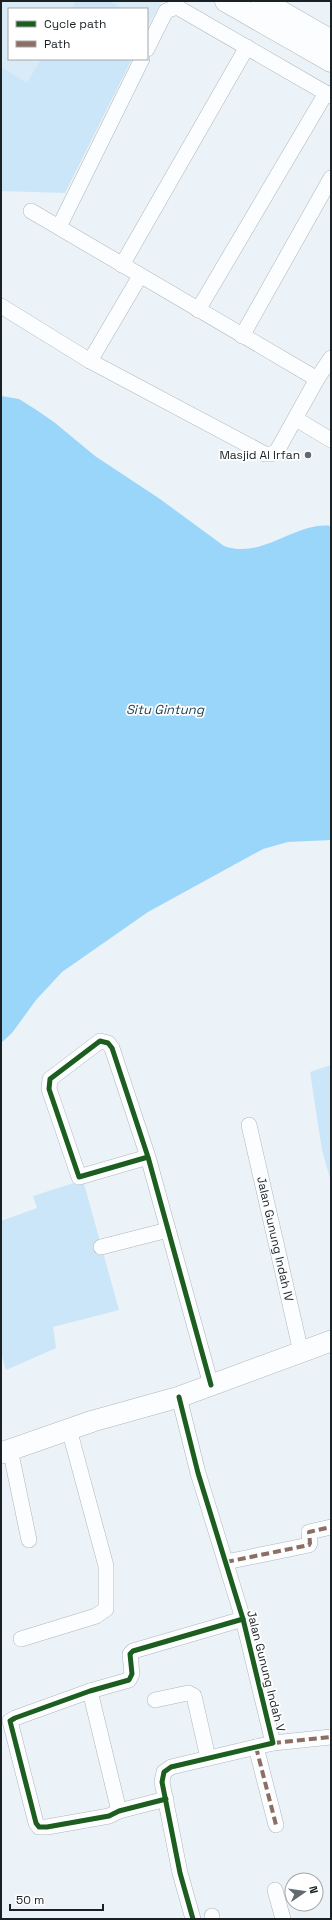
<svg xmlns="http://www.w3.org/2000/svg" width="332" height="1920" font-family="'Space Grotesk',sans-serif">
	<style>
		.built { fill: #d9ebf6 }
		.green { fill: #cae6f8 }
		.water { fill: #9ad6fa }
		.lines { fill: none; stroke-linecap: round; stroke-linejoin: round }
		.street-casing { stroke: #afb6ba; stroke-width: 16 }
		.secondary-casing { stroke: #afb6ba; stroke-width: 22 }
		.highway-casing { stroke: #afb6ba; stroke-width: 23 }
		.street { stroke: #fcfdfe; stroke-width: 15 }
		.secondary { stroke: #fcfdfe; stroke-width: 21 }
		.highway { stroke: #fcfdfe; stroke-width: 22 }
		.quiet { stroke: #8d6e63; stroke-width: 4; stroke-dasharray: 8 4; stroke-linecap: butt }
		.cycleway-casing { stroke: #fff; stroke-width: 8 }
		.cycleway { stroke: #1b5e20; stroke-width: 5 }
		.poi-dot { fill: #636a6f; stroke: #fff; stroke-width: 1.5 }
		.labels { text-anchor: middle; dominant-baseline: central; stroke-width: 3.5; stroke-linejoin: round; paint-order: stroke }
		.poi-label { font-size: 12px; fill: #1a2125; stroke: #fff; text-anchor: end }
		.street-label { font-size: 12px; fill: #1a2125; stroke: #fff }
		.water-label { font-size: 13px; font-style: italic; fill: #183c51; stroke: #fff }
	</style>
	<rect width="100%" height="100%" fill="#ebf3f8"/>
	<g class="built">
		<path d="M 1,1 L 76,1 L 71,9 L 9,9 L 9,59 L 41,59 L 27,84 L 1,67 Z"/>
		<path d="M 110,1 L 162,1 L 149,24 L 147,23 L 147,9 L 124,9 Z"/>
	</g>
	<g class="green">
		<path d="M 76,1 L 110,1 L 124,9 L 71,9 Z"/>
		<path d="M 41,59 L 132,59 L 65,193 L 1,191 L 1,67 L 27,83 Z"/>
		<path d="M 331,1065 L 331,1182 L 322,1150 L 310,1072 Z"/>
		<path d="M 83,1180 L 119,1310 L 53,1327 L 56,1348 L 6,1370 L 1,1353 L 1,1221 L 37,1208 L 33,1196 Z"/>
	</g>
	<path class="water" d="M 1,396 L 19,399 L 35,409 L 54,422 L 95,456 L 160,499 L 224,546 C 263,560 296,521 331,526 L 331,840 L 288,842 L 263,849 L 148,912 L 62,972 L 36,1000 L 12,1033 L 1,1043 Z"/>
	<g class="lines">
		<defs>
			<g id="street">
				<path d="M 147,49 L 166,11 L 177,7 L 331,96"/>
				<path d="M 31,211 L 317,379"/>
				<path d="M 59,227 L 142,59"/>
				<path d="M 122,265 L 247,47"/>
				<path d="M 1,306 L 90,361 L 265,454 L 272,454 L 277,451 L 317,379 L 331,358"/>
				<path d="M 198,310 L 326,93"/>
				<path d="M 242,336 L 331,178"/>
				<path d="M 90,361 L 140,276"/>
				<path d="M 296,419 L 331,440"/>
				<path id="s1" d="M 249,1125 L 301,1352"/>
				<path d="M 148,1157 L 79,1177 L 49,1089 L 50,1079 L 100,1041 L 108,1043 L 112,1048 L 148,1157 L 211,1385"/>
				<path d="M 101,1247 L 168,1230"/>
				<path d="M 179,1397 L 198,1473 L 243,1619 L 273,1743 L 171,1767 L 164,1772 L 162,1782 L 180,1873 L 193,1919"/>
				<path d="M 10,1449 L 29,1540"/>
				<path d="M 226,1562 L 309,1545 L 310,1543 L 309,1532 L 331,1527"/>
				<path d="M 21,1639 L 96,1616 L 106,1609 L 106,1566 L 69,1429"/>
				<path d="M 90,1691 L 119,1811"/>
				<path d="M 155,1700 L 188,1693 L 194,1696 L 208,1758"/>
				<path d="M 273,1743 L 331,1737"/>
				<path d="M 256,1747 L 276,1825"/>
				<path d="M 166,1799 L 119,1811 L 109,1816 L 47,1827 L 39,1827 L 36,1823 L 10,1721 L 15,1718 L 90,1691 L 129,1680 L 132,1674 L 130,1654 L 133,1651 L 243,1619"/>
				<path d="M 275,1890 L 283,1919"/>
				<path d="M 212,1916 L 212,1919"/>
			</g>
			<path id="secondary" d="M 1,1453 L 93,1421 L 179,1397 L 331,1341"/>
			<g id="highway">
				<path d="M 226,1 L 331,61"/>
				<path d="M 262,1 L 331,41"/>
			</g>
		</defs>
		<use href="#street" class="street-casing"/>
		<use href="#secondary" class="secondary-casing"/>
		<use href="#highway" class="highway-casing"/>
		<use href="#street" class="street"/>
		<use href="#secondary" class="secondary"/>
		<use href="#highway" class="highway"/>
		<g class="quiet">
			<path d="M 226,1562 L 309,1545 L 310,1543 L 309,1532 L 331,1527"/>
			<path d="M 273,1743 L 331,1737"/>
			<path d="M 256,1747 L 276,1825"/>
		</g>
		<defs>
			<g id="cycleway">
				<path d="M 148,1157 L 79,1177 L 49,1089 L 50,1079 L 100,1041 L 108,1043 L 112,1048 L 148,1157 L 211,1385"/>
				<path d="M 179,1397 L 198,1473 L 243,1619 L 273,1743 L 171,1767 L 164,1772 L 162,1782 L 180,1873 L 193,1919"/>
				<path d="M 166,1799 L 119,1811 L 109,1816 L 47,1827 L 39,1827 L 36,1823 L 10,1721 L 15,1718 L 90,1691 L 129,1680 L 132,1674 L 130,1654 L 133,1651 L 243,1619"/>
			</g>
		</defs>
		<use href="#cycleway" class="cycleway-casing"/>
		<use href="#cycleway" class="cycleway"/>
	</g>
	<circle class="poi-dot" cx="308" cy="455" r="4"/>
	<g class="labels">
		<g class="poi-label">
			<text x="300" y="455">Masjid Al Irfan</text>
		</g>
		<g class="street-label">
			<text stroke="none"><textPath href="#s1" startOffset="117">Jalan Gunung Indah IV</textPath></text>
			<text transform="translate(266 1671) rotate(76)">Jalan Gunung Indah V</text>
		</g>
		<g class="water-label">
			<text x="165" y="709">Situ Gintung</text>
		</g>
	</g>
	<rect width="332" height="1920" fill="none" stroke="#1a2125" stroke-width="4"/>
	<rect x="8" y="8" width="140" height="52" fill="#ffffff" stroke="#a3a6a8"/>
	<rect x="16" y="21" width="20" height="6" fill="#1b5e20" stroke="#a3a6a8"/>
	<text x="44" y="28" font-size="12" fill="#1a2125">Cycle path</text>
	<rect x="16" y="41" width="20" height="6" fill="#8d6e63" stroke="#a3a6a8"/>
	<text x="44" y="48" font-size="12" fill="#1a2125">Path</text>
	<g transform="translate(304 1892) rotate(77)"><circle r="19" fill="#ffffff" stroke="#a3a6a8"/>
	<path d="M0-3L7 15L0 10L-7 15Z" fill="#636a6f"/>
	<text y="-6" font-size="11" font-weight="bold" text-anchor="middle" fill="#1a2125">N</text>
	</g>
	<path d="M10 1904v6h93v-6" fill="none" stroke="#1a2125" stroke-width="2"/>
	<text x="16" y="1904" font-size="12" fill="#1a2125" stroke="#ffffff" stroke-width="3" paint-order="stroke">50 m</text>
</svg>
